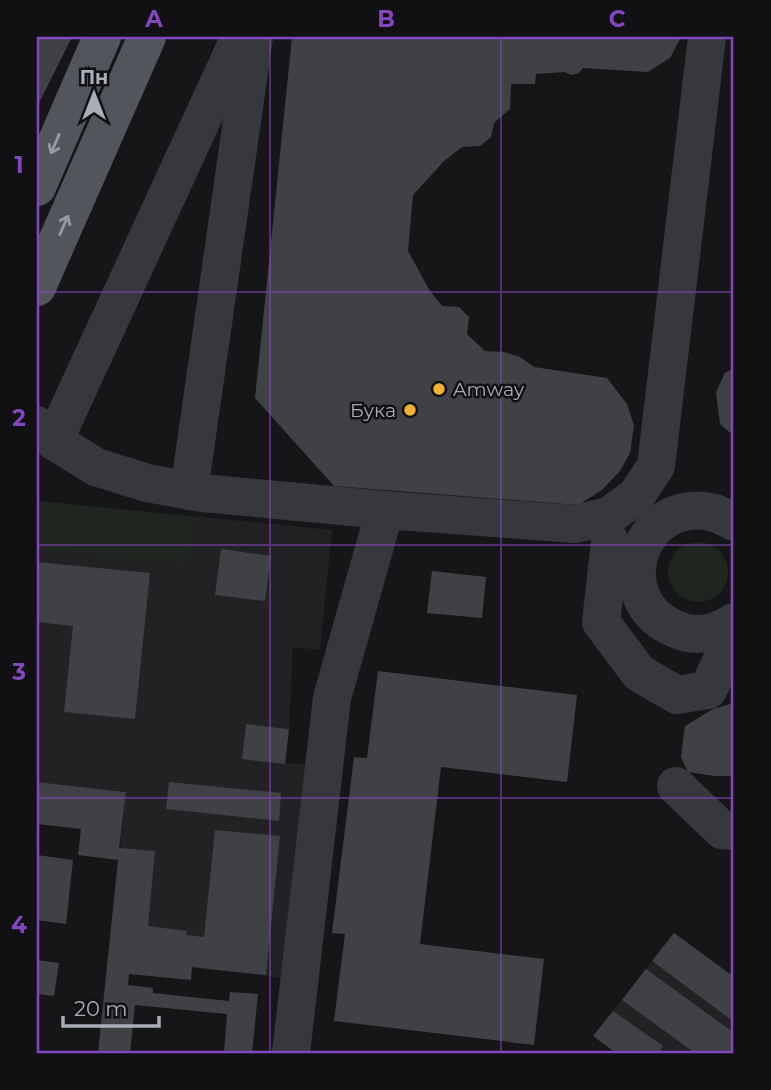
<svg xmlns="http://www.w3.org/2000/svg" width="771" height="1090" font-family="Montserrat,sans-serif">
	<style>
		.built { fill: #222225 }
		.green { fill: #1e261f }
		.building { fill: #404145 }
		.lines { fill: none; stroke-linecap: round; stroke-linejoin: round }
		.minor { stroke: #37383d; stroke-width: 38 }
		.major { stroke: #53555c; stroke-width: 38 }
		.oneway { stroke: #979ba6 }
		.grid { fill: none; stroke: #8446be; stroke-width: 2; stroke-opacity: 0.55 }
		.poi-dot { fill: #f2b134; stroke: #111113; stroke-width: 2.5 }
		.labels { text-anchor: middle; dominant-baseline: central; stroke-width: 5; stroke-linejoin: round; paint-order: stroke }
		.poi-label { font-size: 19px; fill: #a8adb8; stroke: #111113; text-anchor: start }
		.neatline { fill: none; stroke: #8446be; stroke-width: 2.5 }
		.grid-label { font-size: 23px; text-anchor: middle; font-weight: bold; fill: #8446be }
	</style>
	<rect width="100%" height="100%" fill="#161618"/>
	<g class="built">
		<path d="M 37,501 L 332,530 L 320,649 L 293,648 L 289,729 L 246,724 L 242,759 L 323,766 L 296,979 L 108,959 L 126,792 L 37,782 Z"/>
		<path d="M 674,933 L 734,977 L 734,1053 L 616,1053 L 593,1036 Z"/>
	</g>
	<g class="green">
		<path d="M 37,501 L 193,517 L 186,564 L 37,549 Z"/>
		<circle cx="698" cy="572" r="30"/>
	</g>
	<g class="building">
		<path d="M 37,37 L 72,37 L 37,107 Z"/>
		<path d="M 292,37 L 681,37 L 670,58 L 648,72 L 583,68 L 579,73 L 572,75 L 564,72 L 536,74 L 535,84 L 511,84 L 510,109 L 494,123 L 491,137 L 480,146 L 462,147 L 444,161 L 413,195 L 408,251 L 430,291 L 442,306 L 459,307 L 469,317 L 467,334 L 485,351 L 504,352 L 520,357 L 534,367 L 607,378 L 627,404 L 634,426 L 630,453 L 620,471 L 602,490 L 578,505 L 334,486 L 255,398 Z"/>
		<path d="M 734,368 L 734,436 L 720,424 L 716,392 L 725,373 Z"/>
		<path d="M 221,549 L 271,556 L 265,601 L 215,595 Z"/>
		<path d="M 37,562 L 150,573 L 135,719 L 64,712 L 73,626 L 37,622 Z"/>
		<path d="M 432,571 L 486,577 L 482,618 L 427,613 Z"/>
		<path d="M 378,671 L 577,695 L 567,782 L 441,767 L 420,944 L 544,959 L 534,1045 L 334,1021 L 345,934 L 332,933 L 354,757 L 367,758 Z"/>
		<path d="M 734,703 L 734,776 L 715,776 L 688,772 L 681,757 L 685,726 L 713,709 Z"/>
		<path d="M 246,724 L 289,729 L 285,764 L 242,759 Z"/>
		<path d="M 37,782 L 126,792 L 119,848 L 155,851 L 148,926 L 187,931 L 186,935 L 204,937 L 215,830 L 280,836 L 266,975 L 192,967 L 191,980 L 129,974 L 128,985 L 153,988 L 153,993 L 229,1001 L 230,992 L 258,994 L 252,1053 L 224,1053 L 227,1014 L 135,1005 L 130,1053 L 98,1053 L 118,860 L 78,855 L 81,829 L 37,824 Z"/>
		<path d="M 169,782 L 281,793 L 279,821 L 166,809 Z"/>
		<path d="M 37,855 L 73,860 L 66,924 L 37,920 Z"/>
		<path d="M 674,933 L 734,977 L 734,1022 L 652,961 Z"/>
		<path d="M 37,960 L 59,963 L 54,996 L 37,994 Z"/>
		<path d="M 646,969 L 734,1033 L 734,1053 L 695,1053 L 622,1000 Z"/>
		<path d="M 613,1011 L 663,1046 L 658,1053 L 616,1053 L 593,1036 Z"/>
	</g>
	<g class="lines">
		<g class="minor">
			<path d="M 37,425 L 54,441 L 96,467 L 147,483 L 202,493 L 385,510 L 575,524 L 609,516 L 636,496 L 656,466 L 707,37"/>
			<path d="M 54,441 L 240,37"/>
			<path d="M 189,491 L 254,37"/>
			<path d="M 734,522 C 728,519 721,515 715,513 C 638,493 604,602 678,630 C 697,638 717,633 734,622"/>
			<path d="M 610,541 L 601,622 L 639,673 L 677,695 L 708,690 L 734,633"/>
			<path d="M 676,786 L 722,830 L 734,831"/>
			<path d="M 291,1053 L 332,698 L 385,510"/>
		</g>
		<g class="major">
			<path d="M 37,187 L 102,37"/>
			<path d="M 37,287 L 147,37"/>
		</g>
	</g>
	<defs><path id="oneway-shaft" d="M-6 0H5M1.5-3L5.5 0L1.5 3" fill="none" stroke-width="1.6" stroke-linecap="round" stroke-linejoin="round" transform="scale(1.75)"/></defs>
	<g class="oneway">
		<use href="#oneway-shaft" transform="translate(55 144) rotate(113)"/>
		<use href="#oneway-shaft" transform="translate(64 225) rotate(-66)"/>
	</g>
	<path class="grid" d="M 270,37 L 270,1053M 501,37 L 501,1053M 37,292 L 734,292M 37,545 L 734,545M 37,798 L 734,798"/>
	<g class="poi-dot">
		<circle cx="439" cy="389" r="7"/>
		<circle cx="410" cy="410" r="7"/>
	</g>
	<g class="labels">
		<g class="poi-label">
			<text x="453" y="389">Amway</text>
			<text x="396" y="410" text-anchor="end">Бука</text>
		</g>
	</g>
	<rect width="771" height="1090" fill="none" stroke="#111113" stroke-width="77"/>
	<g transform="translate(94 94)" stroke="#111113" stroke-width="5" paint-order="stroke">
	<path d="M0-5L12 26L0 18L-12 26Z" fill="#a8adb8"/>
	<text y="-10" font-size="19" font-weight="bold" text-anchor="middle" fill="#a8adb8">Пн</text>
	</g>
	<path d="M63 1016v10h96v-10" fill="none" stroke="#a8adb8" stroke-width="3.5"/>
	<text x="74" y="1016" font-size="21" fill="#a8adb8" stroke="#111113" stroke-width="5" paint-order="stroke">20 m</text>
	<rect x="38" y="38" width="694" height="1014" class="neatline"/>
	<g class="grid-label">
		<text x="154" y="27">A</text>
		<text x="386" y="27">B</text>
		<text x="617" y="27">C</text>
		<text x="19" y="173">1</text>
		<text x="19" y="426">2</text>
		<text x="19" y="680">3</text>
		<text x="19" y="933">4</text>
	</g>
</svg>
